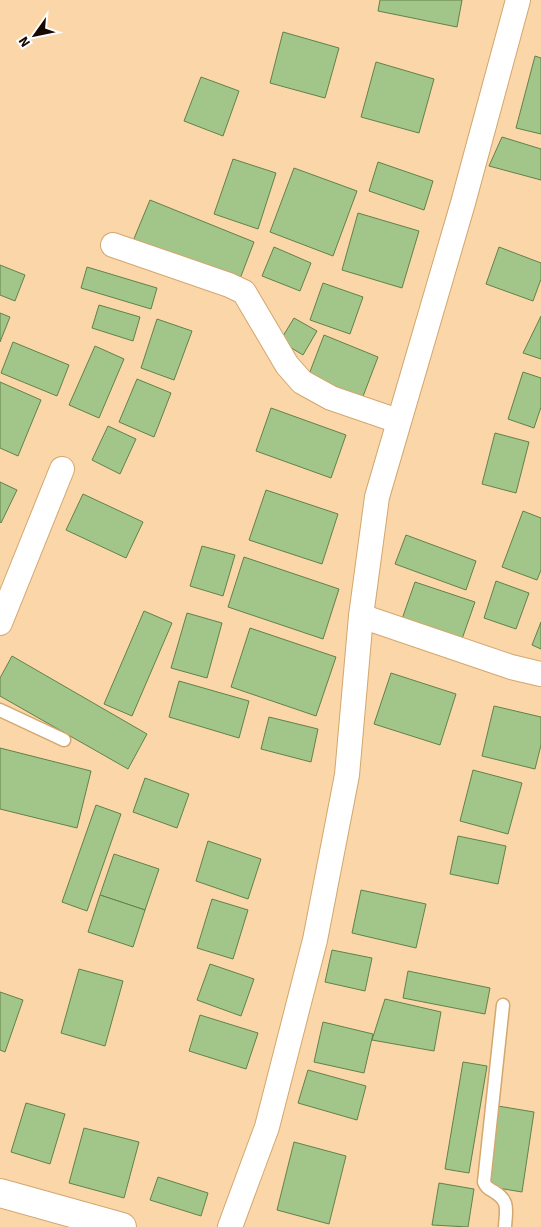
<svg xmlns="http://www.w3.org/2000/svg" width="541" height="1227" font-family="'Source Sans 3',sans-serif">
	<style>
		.building { fill: #a2c589; stroke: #618249 }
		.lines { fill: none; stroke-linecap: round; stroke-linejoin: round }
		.service-casing { stroke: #d3a76e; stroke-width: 15 }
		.minor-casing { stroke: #d3a76e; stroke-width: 26 }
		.tertiary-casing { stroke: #d3a76e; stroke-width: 30 }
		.service { stroke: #fff; stroke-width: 12 }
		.minor { stroke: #fff; stroke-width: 24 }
		.tertiary { stroke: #fff; stroke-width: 28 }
	</style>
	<rect width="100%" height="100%" fill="#fad6a8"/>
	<g class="building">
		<path d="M 380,0 L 462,0 L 457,27 L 378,11 Z"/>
		<path d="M 283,32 L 339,48 L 325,98 L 270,83 Z"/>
		<path d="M 535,56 L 541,58 L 541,134 L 516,128 Z"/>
		<path d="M 376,62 L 434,79 L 419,133 L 361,117 Z"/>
		<path d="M 201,77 L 239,91 L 223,136 L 184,121 Z"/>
		<path d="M 502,137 L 541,149 L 541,180 L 489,166 Z"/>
		<path d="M 233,159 L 276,173 L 258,229 L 214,214 Z"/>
		<path d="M 378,162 L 433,181 L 424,210 L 369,191 Z"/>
		<path d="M 294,168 L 357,191 L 333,256 L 270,232 Z"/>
		<path d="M 150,200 L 254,242 L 238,284 L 133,241 Z"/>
		<path d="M 358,213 L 419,231 L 402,288 L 342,270 Z"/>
		<path d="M 274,247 L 311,263 L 300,291 L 262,276 Z"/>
		<path d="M 499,247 L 541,263 L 541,279 L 533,301 L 486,284 Z"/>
		<path d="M 0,265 L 25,275 L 15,301 L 0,295 Z"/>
		<path d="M 87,267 L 157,288 L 151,309 L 81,288 Z"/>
		<path d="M 323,283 L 363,297 L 350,334 L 310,320 Z"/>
		<path d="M 99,305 L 140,317 L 133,341 L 92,328 Z"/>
		<path d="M 0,313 L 10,317 L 0,342 Z"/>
		<path d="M 541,316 L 541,359 L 523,353 Z"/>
		<path d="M 294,318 L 317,331 L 303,355 L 280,341 Z"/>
		<path d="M 157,319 L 192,331 L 174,380 L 141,368 Z"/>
		<path d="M 324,335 L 378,357 L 362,399 L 308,377 Z"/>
		<path d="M 13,342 L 69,365 L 57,396 L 1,373 Z"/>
		<path d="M 95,346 L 124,359 L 99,418 L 69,405 Z"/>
		<path d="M 523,372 L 541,378 L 541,407 L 534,428 L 508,419 Z"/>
		<path d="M 137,379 L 171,393 L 154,437 L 119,422 Z"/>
		<path d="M 0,382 L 41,400 L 18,456 L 0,448 Z"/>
		<path d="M 271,408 L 346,435 L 331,478 L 256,451 Z"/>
		<path d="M 108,426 L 136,439 L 120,474 L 92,460 Z"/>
		<path d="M 495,433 L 529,442 L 516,493 L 482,484 Z"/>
		<path d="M 0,482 L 17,490 L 1,523 L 0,522 Z"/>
		<path d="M 266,490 L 338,514 L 322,564 L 249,540 Z"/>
		<path d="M 83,494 L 143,522 L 126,558 L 66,530 Z"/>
		<path d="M 523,511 L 541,518 L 541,570 L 537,580 L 502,567 Z"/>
		<path d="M 406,535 L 476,561 L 466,590 L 395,564 Z"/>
		<path d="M 202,546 L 235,555 L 223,596 L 190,586 Z"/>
		<path d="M 244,557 L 339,589 L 323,639 L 228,607 Z"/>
		<path d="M 496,581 L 529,593 L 516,629 L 484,618 Z"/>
		<path d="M 415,582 L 475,602 L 462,639 L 402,619 Z"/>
		<path d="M 144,611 L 172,623 L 132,716 L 104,704 Z"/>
		<path d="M 187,613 L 222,623 L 207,678 L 171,668 Z"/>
		<path d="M 541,622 L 541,649 L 532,645 Z"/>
		<path d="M 250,628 L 336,657 L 316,716 L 231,687 Z"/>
		<path d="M 12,656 L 147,734 L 128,769 L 0,696 L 0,678 Z"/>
		<path d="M 391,673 L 456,694 L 440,745 L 374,724 Z"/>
		<path d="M 179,681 L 249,701 L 239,738 L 169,717 Z"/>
		<path d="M 494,706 L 541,717 L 541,745 L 535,769 L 482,756 Z"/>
		<path d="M 269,717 L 318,729 L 311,762 L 261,749 Z"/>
		<path d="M 0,748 L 91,771 L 77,828 L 0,809 Z"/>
		<path d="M 473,770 L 522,783 L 508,834 L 460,821 Z"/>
		<path d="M 145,778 L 189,794 L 177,828 L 133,812 Z"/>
		<path d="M 96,805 L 121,814 L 87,911 L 62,902 Z"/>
		<path d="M 458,836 L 506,846 L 498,884 L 450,874 Z"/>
		<path d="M 208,841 L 261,859 L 248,899 L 196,881 Z"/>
		<path d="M 114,854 L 159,869 L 145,910 L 100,895 Z"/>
		<path d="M 361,890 L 426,904 L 416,948 L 352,933 Z"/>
		<path d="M 100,895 L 145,910 L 133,947 L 88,932 Z"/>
		<path d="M 212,899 L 248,910 L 233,959 L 197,948 Z"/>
		<path d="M 332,950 L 372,958 L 365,991 L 325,982 Z"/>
		<path d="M 210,964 L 254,979 L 241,1016 L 197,1000 Z"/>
		<path d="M 79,969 L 123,981 L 105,1046 L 61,1033 Z"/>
		<path d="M 408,971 L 490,988 L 485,1014 L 403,998 Z"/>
		<path d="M 0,992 L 23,1000 L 5,1052 L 0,1050 Z"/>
		<path d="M 385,999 L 441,1012 L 434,1051 L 372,1040 Z"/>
		<path d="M 200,1015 L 258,1033 L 246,1069 L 189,1051 Z"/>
		<path d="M 323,1022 L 373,1034 L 364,1073 L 314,1062 Z"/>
		<path d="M 463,1062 L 487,1066 L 469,1173 L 445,1169 Z"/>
		<path d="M 308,1070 L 366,1086 L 357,1120 L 298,1103 Z"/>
		<path d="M 26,1103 L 65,1114 L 50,1164 L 11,1152 Z"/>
		<path d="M 498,1106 L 534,1112 L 522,1192 L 486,1186 Z"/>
		<path d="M 84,1128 L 139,1142 L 124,1198 L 69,1183 Z"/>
		<path d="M 294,1142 L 346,1156 L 329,1224 L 277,1210 Z"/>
		<path d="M 158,1177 L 208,1193 L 201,1216 L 150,1200 Z"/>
		<path d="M 439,1183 L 474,1189 L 468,1227 L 432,1225 Z"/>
	</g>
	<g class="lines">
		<defs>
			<g id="service">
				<path d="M 0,710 L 64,740"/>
				<path d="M 503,1005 L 484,1182 C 486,1187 488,1188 493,1191 C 510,1201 506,1209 505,1227"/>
			</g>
			<g id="minor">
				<path d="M 113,245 L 229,285 L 244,292 L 287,365 L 302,382 L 331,398 L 398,421"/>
				<path d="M 361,616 L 511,667 L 541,674"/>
				<path d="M 0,623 L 62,469"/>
				<path d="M 230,1227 L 267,1127 L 315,940 L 347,775 L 361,616 L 377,497 L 463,203 L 518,0"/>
			</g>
			<path id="tertiary" d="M 0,1193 L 122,1227"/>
		</defs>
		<use href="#service" class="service-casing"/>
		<use href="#minor" class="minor-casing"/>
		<use href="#tertiary" class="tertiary-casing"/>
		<use href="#service" class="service"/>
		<use href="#minor" class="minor"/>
		<use href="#tertiary" class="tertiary"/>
	</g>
	<g transform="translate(35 35) rotate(237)" stroke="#fefefe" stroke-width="4" paint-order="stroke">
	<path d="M0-4L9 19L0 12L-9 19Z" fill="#170800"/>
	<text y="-8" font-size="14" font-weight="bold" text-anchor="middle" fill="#170800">N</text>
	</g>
</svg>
